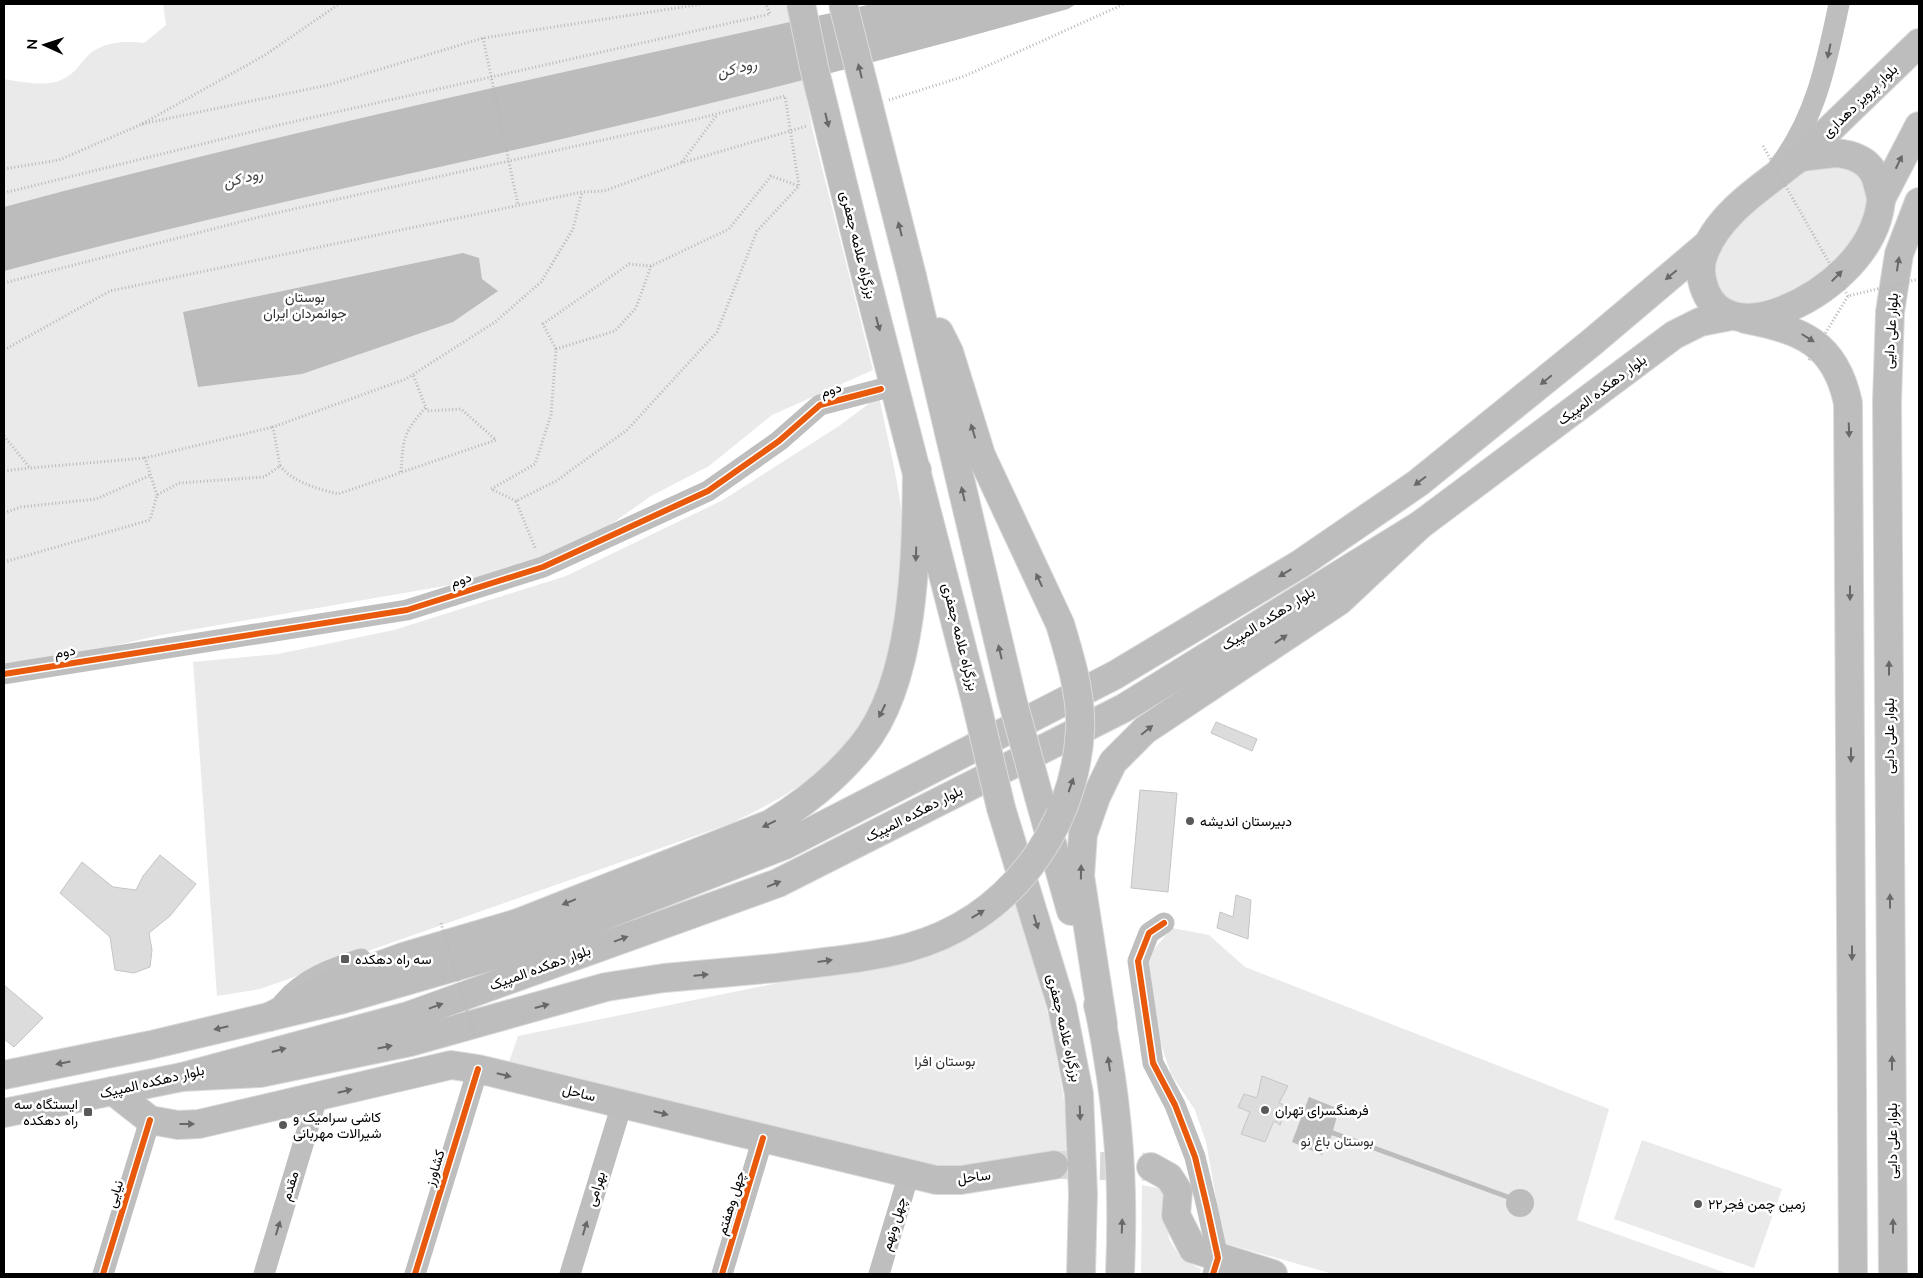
<svg xmlns="http://www.w3.org/2000/svg" width="1923" height="1278" font-family="'Nunito Sans',Vazirmatn,sans-serif">
	<style>
		.green { fill: #eaeaea }
		.water { fill: #bcbcbc }
		.lines { fill: none; stroke-linecap: round; stroke-linejoin: round }
		.stream { stroke: #bcbcbc; stroke-width: 5 }
		.building { fill: #dcdcdc; stroke: #c5c5c5 }
		.major-tunnel { stroke: #d9d9d9; stroke-width: 28; stroke-dasharray: 28 14; stroke-linecap: butt }
		.major-casing { stroke: #dbdbdb; stroke-width: 30 }
		.highway-casing { stroke: #dbdbdb; stroke-width: 30 }
		.path { stroke: #b8b8b8; stroke-width: 3; stroke-dasharray: 1 2.5; stroke-linecap: butt }
		.minor { stroke: #bebebe; stroke-width: 21 }
		.major { stroke: #bdbdbd; stroke-width: 28 }
		.highway { stroke: #bdbdbd; stroke-width: 28 }
		.highway-bridge-casing { stroke: #dbdbdb; stroke-width: 30; stroke-linecap: butt }
		.path-bridge { stroke: #b8b8b8; stroke-width: 3; stroke-dasharray: 1 2.5; stroke-linecap: butt }
		.highway-bridge { stroke: #bdbdbd; stroke-width: 28 }
		.cycleway-casing { stroke: #fff; stroke-width: 9 }
		.cycleway { stroke: #e8590c; stroke-width: 6 }
		.oneway { fill: #686868 }
		.poi-dot { fill: #595959; stroke: #fff; stroke-width: 2 }
		.labels { text-anchor: middle; dominant-baseline: central; stroke-width: 5; stroke-linejoin: round; paint-order: stroke }
		.street-label { font-size: 14px; fill: #000; stroke: #fff }
		.park-label { font-size: 14px; fill: #2f2f2f; stroke: #fff }
		.poi-label { font-size: 14px; fill: #000; stroke: #fff; text-anchor: start }
		.water-label { font-size: 15px; font-style: italic; fill: #404040; stroke: #fff }
	</style>
	<rect width="100%" height="100%" fill="#fff"/>
	<g class="green">
		<path d="M 163,4 L 789,4 L 813,132 L 873,370 L 772,415 L 709,466 L 651,496 L 590,539 L 532,563 L 450,585 L 161,635 L 56,659 L 4,663 L 4,79 C 21,82 45,87 61,80 C 77,74 82,58 95,50 C 110,41 128,41 144,43 L 166,25 Z"/>
		<path d="M 1837,167 L 1853,171 L 1864,181 L 1869,195 L 1869,214 L 1843,260 L 1785,300 L 1742,309 L 1718,296 L 1711,257 L 1719,241 L 1792,176 L 1816,169 Z"/>
		<path d="M 879,396 C 886,433 896,470 901,508 C 908,564 900,650 876,701 C 871,712 867,726 859,735 C 825,774 778,801 732,823 L 260,989 L 217,996 L 193,662 L 278,654 L 394,630 L 566,576 L 723,500 L 839,426 Z"/>
		<path d="M 1017,897 L 1051,1026 L 1064,1100 L 1069,1154 L 963,1174 L 507,1068 L 518,1036 L 910,956 Z"/>
		<path d="M 1172,928 L 1209,935 L 1245,967 L 1609,1109 L 1577,1220 L 1729,1274 L 1333,1274 L 1224,1243 L 1206,1142 L 1195,1110 L 1171,1074 L 1155,1027 L 1145,960 Z"/>
		<path d="M 1642,1140 L 1782,1189 L 1754,1268 L 1614,1219 Z"/>
		<path d="M 1142,1185 L 1163,1189 L 1169,1239 L 1182,1260 L 1201,1269 L 1200,1274 L 1141,1274 Z"/>
	</g>
	<g class="water">
		<path d="M 872,4 L 1076,4 L 1068,9 C 895,58 720,102 545,143 C 364,184 183,223 4,271 L 4,207 C 291,130 582,68 872,4 Z"/>
		<path d="M 463,253 L 479,258 L 482,279 L 498,291 L 453,322 L 302,374 L 198,387 L 183,312 Z"/>
		<path d="M 1309,1097 L 1339,1109 L 1330,1141 L 1322,1155 L 1292,1142 Z"/>
		<circle cx="1520" cy="1203" r="14"/>
	</g>
	<g class="lines">
		<path class="stream" d="M 1333,1133 L 1508,1197"/>
	</g>
	<g class="building">
		<path d="M 1216,722 L 1257,739 L 1252,751 L 1211,733 Z"/>
		<path d="M 1140,790 L 1177,793 L 1168,892 L 1131,888 Z"/>
		<path d="M 160,855 L 196,884 L 170,916 L 149,933 L 152,950 L 150,967 L 134,973 L 115,970 L 110,937 L 60,893 L 82,862 L 113,887 L 136,890 L 143,876 Z"/>
		<path d="M 1236,895 L 1251,900 L 1248,939 L 1217,928 L 1220,912 L 1233,917 Z"/>
		<path d="M 4,985 L 43,1018 L 14,1047 L 4,1039 Z"/>
		<path d="M 1262,1076 L 1288,1086 L 1279,1103 L 1287,1106 L 1280,1125 L 1274,1121 L 1265,1142 L 1241,1134 L 1250,1112 L 1238,1107 L 1244,1094 L 1257,1098 Z"/>
	</g>
	<g class="lines">
		<path class="major-tunnel" d="M 1058,1165 L 1151,1167"/>
		<defs>
			<g id="major">
				<path d="M 1834,153 C 1854,154 1872,161 1877,182 C 1878,187 1881,195 1881,200 C 1876,253 1825,295 1778,312 C 1750,322 1717,321 1705,290 C 1701,280 1700,270 1702,260 C 1712,222 1752,193 1782,171 C 1787,167 1794,161 1800,158 C 1810,155 1824,155 1834,153 Z"/>
				<path d="M 1800,158 L 1919,43"/>
				<path d="M 1881,199 L 1919,126"/>
				<path d="M 1745,319 C 1801,330 1835,342 1848,403 L 1853,1274"/>
				<path d="M 4,1075 L 151,1045 L 340,1000 L 527,946 L 785,845 L 1115,675 L 1300,564 L 1418,483 L 1591,343 L 1708,244"/>
				<path d="M 113,1091 L 150,1120 L 178,1125 L 199,1124 L 451,1065 L 478,1069 L 936,1180 L 961,1180 L 1054,1165"/>
				<path d="M 4,1113 L 182,1077 L 408,1016 L 778,883 L 1124,708 L 1420,525 L 1674,335 L 1700,322 L 1731,316"/>
				<path d="M 1151,1167 L 1169,1177 L 1178,1191 L 1176,1215 L 1193,1249 L 1273,1274"/>
				<path d="M 1893,1274 L 1887,401 L 1890,312 L 1899,254 L 1919,202"/>
			</g>
			<g id="highway">
				<path d="M 912,276 L 1012,699"/>
				<path d="M 866,277 L 976,702"/>
				<path d="M 939,332 L 949,352 L 981,455 L 1060,624"/>
				<path d="M 1039,797 L 1071,911"/>
				<path d="M 1001,808 L 1062,1007 L 1079,1094 L 1083,1194 L 1081,1274"/>
				<path d="M 1098,1005 C 1104,1029 1107,1053 1111,1077 C 1121,1146 1123,1204 1120,1274"/>
				<path d="M 269,1017 L 342,979 L 403,957 L 518,923 L 770,824 C 805,803 836,778 862,746 C 916,680 916,551 917,470"/>
				<path d="M 1103,1024 L 1080,876 L 1083,834 L 1096,797 L 1113,762 L 1145,730 L 1339,601 L 1420,525"/>
				<path d="M 182,1077 L 260,1073 L 410,1042 L 606,987 L 664,978 L 776,968"/>
			</g>
		</defs>
		<use href="#major" class="major-casing"/>
		<use href="#highway" class="highway-casing"/>
		<g class="path">
			<path d="M 889,100 L 965,76 L 1124,4"/>
			<path d="M 142,124 L 328,85 L 483,38 L 702,4"/>
			<path d="M 682,162 L 717,115"/>
			<path d="M 4,169 L 59,160 L 142,124 L 265,55 L 339,4"/>
			<path d="M 4,193 L 279,125 L 770,14 L 766,4"/>
			<path d="M 4,283 L 267,215 L 697,119 L 785,96 L 799,186 L 757,231 L 717,332 L 627,430 L 556,481 L 516,501 L 536,550"/>
			<path d="M 556,349 L 543,324 L 629,264 L 651,266"/>
			<path d="M 4,350 L 110,291 L 582,192 L 604,191 L 681,163 L 807,126"/>
			<path d="M 4,436 L 30,468 L 145,458"/>
			<path d="M 280,466 C 293,482 318,489 338,494 L 496,440 L 461,409 L 427,411 L 413,374"/>
			<path d="M 4,471 L 29,468"/>
			<path d="M 401,472 C 403,439 403,433 426,407"/>
			<path d="M 157,495 L 145,458 L 273,427"/>
			<path d="M 516,501 L 491,489 L 535,464 L 551,415 L 556,349 L 615,331 L 636,308 L 651,266 L 729,229 L 771,176 L 799,186"/>
			<path d="M 4,513 L 21,507 L 96,499 L 151,475"/>
			<path d="M 4,562 L 150,520 L 157,495 L 179,483 L 264,477 L 280,466 L 273,427 L 406,379 L 495,322 L 541,282 L 573,229 L 582,192"/>
		</g>
		<g class="minor">
			<path d="M 1779,166 C 1816,118 1827,61 1839,4"/>
			<path d="M 4,674 L 407,610 L 543,567 L 708,491 L 779,441 L 820,405 L 881,389"/>
			<path d="M 1164,923 L 1149,933 L 1138,961 L 1153,1063 L 1175,1105 L 1195,1157 L 1207,1207 L 1218,1258 L 1213,1274"/>
			<path d="M 283,1003 C 304,978 331,969 361,959"/>
			<path d="M 103,1274 L 150,1120"/>
			<path d="M 264,1274 L 317,1098"/>
			<path d="M 415,1274 L 478,1069"/>
			<path d="M 570,1274 L 622,1104"/>
			<path d="M 722,1274 L 763,1138"/>
			<path d="M 879,1274 L 909,1174"/>
		</g>
		<use href="#major" class="major"/>
		<use href="#highway" class="highway"/>
		<defs>
			<g id="highway-bridge">
				<path d="M 801,4 L 814,67 L 866,277"/>
				<path d="M 843,4 L 912,276"/>
				<path d="M 1012,699 L 1039,797"/>
				<path d="M 976,702 L 1001,808"/>
				<path d="M 776,968 C 820,962 865,959 907,948 C 1007,921 1074,832 1080,731 C 1082,696 1070,657 1060,624"/>
			</g>
		</defs>
		<use href="#highway-bridge" class="highway-bridge-casing"/>
		<g class="path-bridge">
			<path d="M 483,38 L 518,205"/>
			<path d="M 1763,146 L 1848,296"/>
			<path d="M 1809,360 L 1848,296 L 1919,279"/>
			<path d="M 441,923 L 474,1035"/>
		</g>
		<use href="#highway-bridge" class="highway-bridge"/>
		<defs>
			<g id="cycleway">
				<path d="M 4,674 L 407,610 L 543,567 L 708,491 L 779,441 L 820,405 L 881,389"/>
				<path d="M 1164,923 L 1149,933 L 1138,961 L 1153,1063 L 1175,1105 L 1195,1157 L 1207,1207 L 1218,1258 L 1213,1274"/>
				<path d="M 103,1274 L 150,1120"/>
				<path d="M 415,1274 L 478,1069"/>
				<path d="M 722,1274 L 763,1138"/>
			</g>
		</defs>
		<use href="#cycleway" class="cycleway-casing"/>
		<use href="#cycleway" class="cycleway"/>
	</g>
	<defs><path id="oneway-solid" d="M-6-.8H1V-3.2L6.5 0L1 3.2V.8H-6Z" transform="scale(1.25)"/></defs>
	<g class="oneway">
		<use href="#oneway-solid" transform="translate(1829 51) rotate(102)"/>
		<use href="#oneway-solid" transform="translate(860 71) rotate(-104)"/>
		<use href="#oneway-solid" transform="translate(827 120) rotate(76)"/>
		<use href="#oneway-solid" transform="translate(1899 162) rotate(-64)"/>
		<use href="#oneway-solid" transform="translate(900 229) rotate(-104)"/>
		<use href="#oneway-solid" transform="translate(1898 264) rotate(-81)"/>
		<use href="#oneway-solid" transform="translate(1671 275) rotate(140)"/>
		<use href="#oneway-solid" transform="translate(1837 276) rotate(-45)"/>
		<use href="#oneway-solid" transform="translate(878 324) rotate(75)"/>
		<use href="#oneway-solid" transform="translate(1808 338) rotate(32)"/>
		<use href="#oneway-solid" transform="translate(1546 380) rotate(141)"/>
		<use href="#oneway-solid" transform="translate(1849 430) rotate(88)"/>
		<use href="#oneway-solid" transform="translate(973 431) rotate(-107)"/>
		<use href="#oneway-solid" transform="translate(1420 481) rotate(143)"/>
		<use href="#oneway-solid" transform="translate(963 494) rotate(-103)"/>
		<use href="#oneway-solid" transform="translate(916 554) rotate(92)"/>
		<use href="#oneway-solid" transform="translate(1285 573) rotate(149)"/>
		<use href="#oneway-solid" transform="translate(1039 580) rotate(-115)"/>
		<use href="#oneway-solid" transform="translate(1850 593) rotate(90)"/>
		<use href="#oneway-solid" transform="translate(1281 639) rotate(-34)"/>
		<use href="#oneway-solid" transform="translate(1000 652) rotate(-103)"/>
		<use href="#oneway-solid" transform="translate(1889 668) rotate(-90)"/>
		<use href="#oneway-solid" transform="translate(882 711) rotate(116)"/>
		<use href="#oneway-solid" transform="translate(1147 730) rotate(-39)"/>
		<use href="#oneway-solid" transform="translate(1851 755) rotate(90)"/>
		<use href="#oneway-solid" transform="translate(1071 785) rotate(-71)"/>
		<use href="#oneway-solid" transform="translate(769 824) rotate(154)"/>
		<use href="#oneway-solid" transform="translate(1081 872) rotate(-89)"/>
		<use href="#oneway-solid" transform="translate(774 884) rotate(-22)"/>
		<use href="#oneway-solid" transform="translate(1890 901) rotate(-90)"/>
		<use href="#oneway-solid" transform="translate(569 902) rotate(158)"/>
		<use href="#oneway-solid" transform="translate(978 914) rotate(-31)"/>
		<use href="#oneway-solid" transform="translate(1036 922) rotate(73)"/>
		<use href="#oneway-solid" transform="translate(621 939) rotate(-20)"/>
		<use href="#oneway-solid" transform="translate(1852 953) rotate(90)"/>
		<use href="#oneway-solid" transform="translate(825 961) rotate(-8)"/>
		<use href="#oneway-solid" transform="translate(701 975) rotate(-5)"/>
		<use href="#oneway-solid" transform="translate(436 1006) rotate(-20)"/>
		<use href="#oneway-solid" transform="translate(542 1006) rotate(-15)"/>
		<use href="#oneway-solid" transform="translate(221 1028) rotate(167)"/>
		<use href="#oneway-solid" transform="translate(385 1047) rotate(-12)"/>
		<use href="#oneway-solid" transform="translate(279 1050) rotate(-15)"/>
		<use href="#oneway-solid" transform="translate(63 1063) rotate(169)"/>
		<use href="#oneway-solid" transform="translate(1892 1063) rotate(-90)"/>
		<use href="#oneway-solid" transform="translate(1109 1064) rotate(-98)"/>
		<use href="#oneway-solid" transform="translate(504 1075) rotate(14)"/>
		<use href="#oneway-solid" transform="translate(345 1091) rotate(-14)"/>
		<use href="#oneway-solid" transform="translate(661 1113) rotate(14)"/>
		<use href="#oneway-solid" transform="translate(1080 1113) rotate(88)"/>
		<use href="#oneway-solid" transform="translate(187 1124)"/>
		<use href="#oneway-solid" transform="translate(1122 1226) rotate(-88)"/>
		<use href="#oneway-solid" transform="translate(1893 1226) rotate(-90)"/>
		<use href="#oneway-solid" transform="translate(278 1228) rotate(-73)"/>
		<use href="#oneway-solid" transform="translate(585 1228) rotate(-73)"/>
	</g>
	<g class="poi-dot">
		<circle cx="1190" cy="821" r="5"/>
		<rect x="340" y="954" width="10" height="10" rx="2.5"/>
		<circle cx="1265" cy="1110" r="5"/>
		<rect x="83" y="1107" width="10" height="10" rx="2.5"/>
		<circle cx="283" cy="1125" r="5"/>
		<circle cx="1698" cy="1204" r="5"/>
	</g>
	<g class="labels">
		<g class="street-label">
			<text transform="translate(1860 101) rotate(-44)">بلوار پرویز دهداری</text>
			<text transform="translate(858 245) rotate(76)">بزرگراه علامه جعفری</text>
			<text transform="translate(1891 331) rotate(-86)">بلوار علی دایی</text>
			<text transform="translate(831 390) rotate(-17)">دوم</text>
			<text transform="translate(1602 390) rotate(-37)">بلوار دهکده المپیک</text>
			<text transform="translate(461 580) rotate(-18)">دوم</text>
			<text transform="translate(1268 619) rotate(-32)">بلوار دهکده المپیک</text>
			<text transform="translate(960 637) rotate(76)">بزرگراه علامه جعفری</text>
			<text transform="translate(65 652) rotate(-9)">دوم</text>
			<text transform="translate(1889 736) rotate(-90)">بلوار علی دایی</text>
			<text transform="translate(914 814) rotate(-27)">بلوار دهکده المپیک</text>
			<text transform="translate(540 968) rotate(-20)">بلوار دهکده المپیک</text>
			<text transform="translate(1064 1028) rotate(77)">بزرگراه علامه جعفری</text>
			<text transform="translate(152 1082) rotate(-13)">بلوار دهکده المپیک</text>
			<text transform="translate(579 1093) rotate(14)">ساحل</text>
			<text transform="translate(1892 1141) rotate(-90)">بلوار علی دایی</text>
			<text transform="translate(435 1168) rotate(-73)">کشاورز</text>
			<text transform="translate(974 1177) rotate(-7)">ساحل</text>
			<text transform="translate(290 1186) rotate(-73)">مقدم</text>
			<text transform="translate(596 1189) rotate(-73)">بهرامی</text>
			<text transform="translate(115 1194) rotate(-73)">نیایی</text>
			<text transform="translate(731 1203) rotate(-73)">چهل وهفتم</text>
			<text transform="translate(894 1224) rotate(-73)">چهل ونهم</text>
		</g>
		<g class="park-label">
			<text x="305" y="297">بوستان<tspan x="305" dy="16">جوانمردان ایران</tspan></text>
			<text x="945" y="1061">بوستان افرا</text>
			<text x="1337" y="1141">بوستان باغ نو</text>
		</g>
		<g class="poi-label">
			<text x="1200" y="821">دبیرستان اندیشه</text>
			<text x="355" y="959">سه راه دهکده</text>
			<text x="78" y="1104" text-anchor="end">ایستگاه سه<tspan x="78" dy="16">راه دهکده</tspan></text>
			<text x="1275" y="1110">فرهنگسرای تهران</text>
			<text x="293" y="1117">کاشی سرامیک و<tspan x="293" dy="16">شیرالات مهربانی</tspan></text>
			<text x="1708" y="1204">زمین چمن فجر۲۲</text>
		</g>
		<g class="water-label">
			<text transform="translate(737 68) rotate(-13)">رود کن</text>
			<text transform="translate(243 178) rotate(-14)">رود کن</text>
		</g>
	</g>
	<rect width="1923" height="1278" fill="none" stroke="#000000" stroke-width="10"/>
	<g transform="translate(45 45) rotate(273)" stroke="#ffffff" stroke-width="4" paint-order="stroke">
	<path d="M0-4L9 19L0 12L-9 19Z" fill="#000000"/>
	<text y="-8" font-size="14" font-weight="bold" text-anchor="middle" fill="#000000">N</text>
	</g>
</svg>
